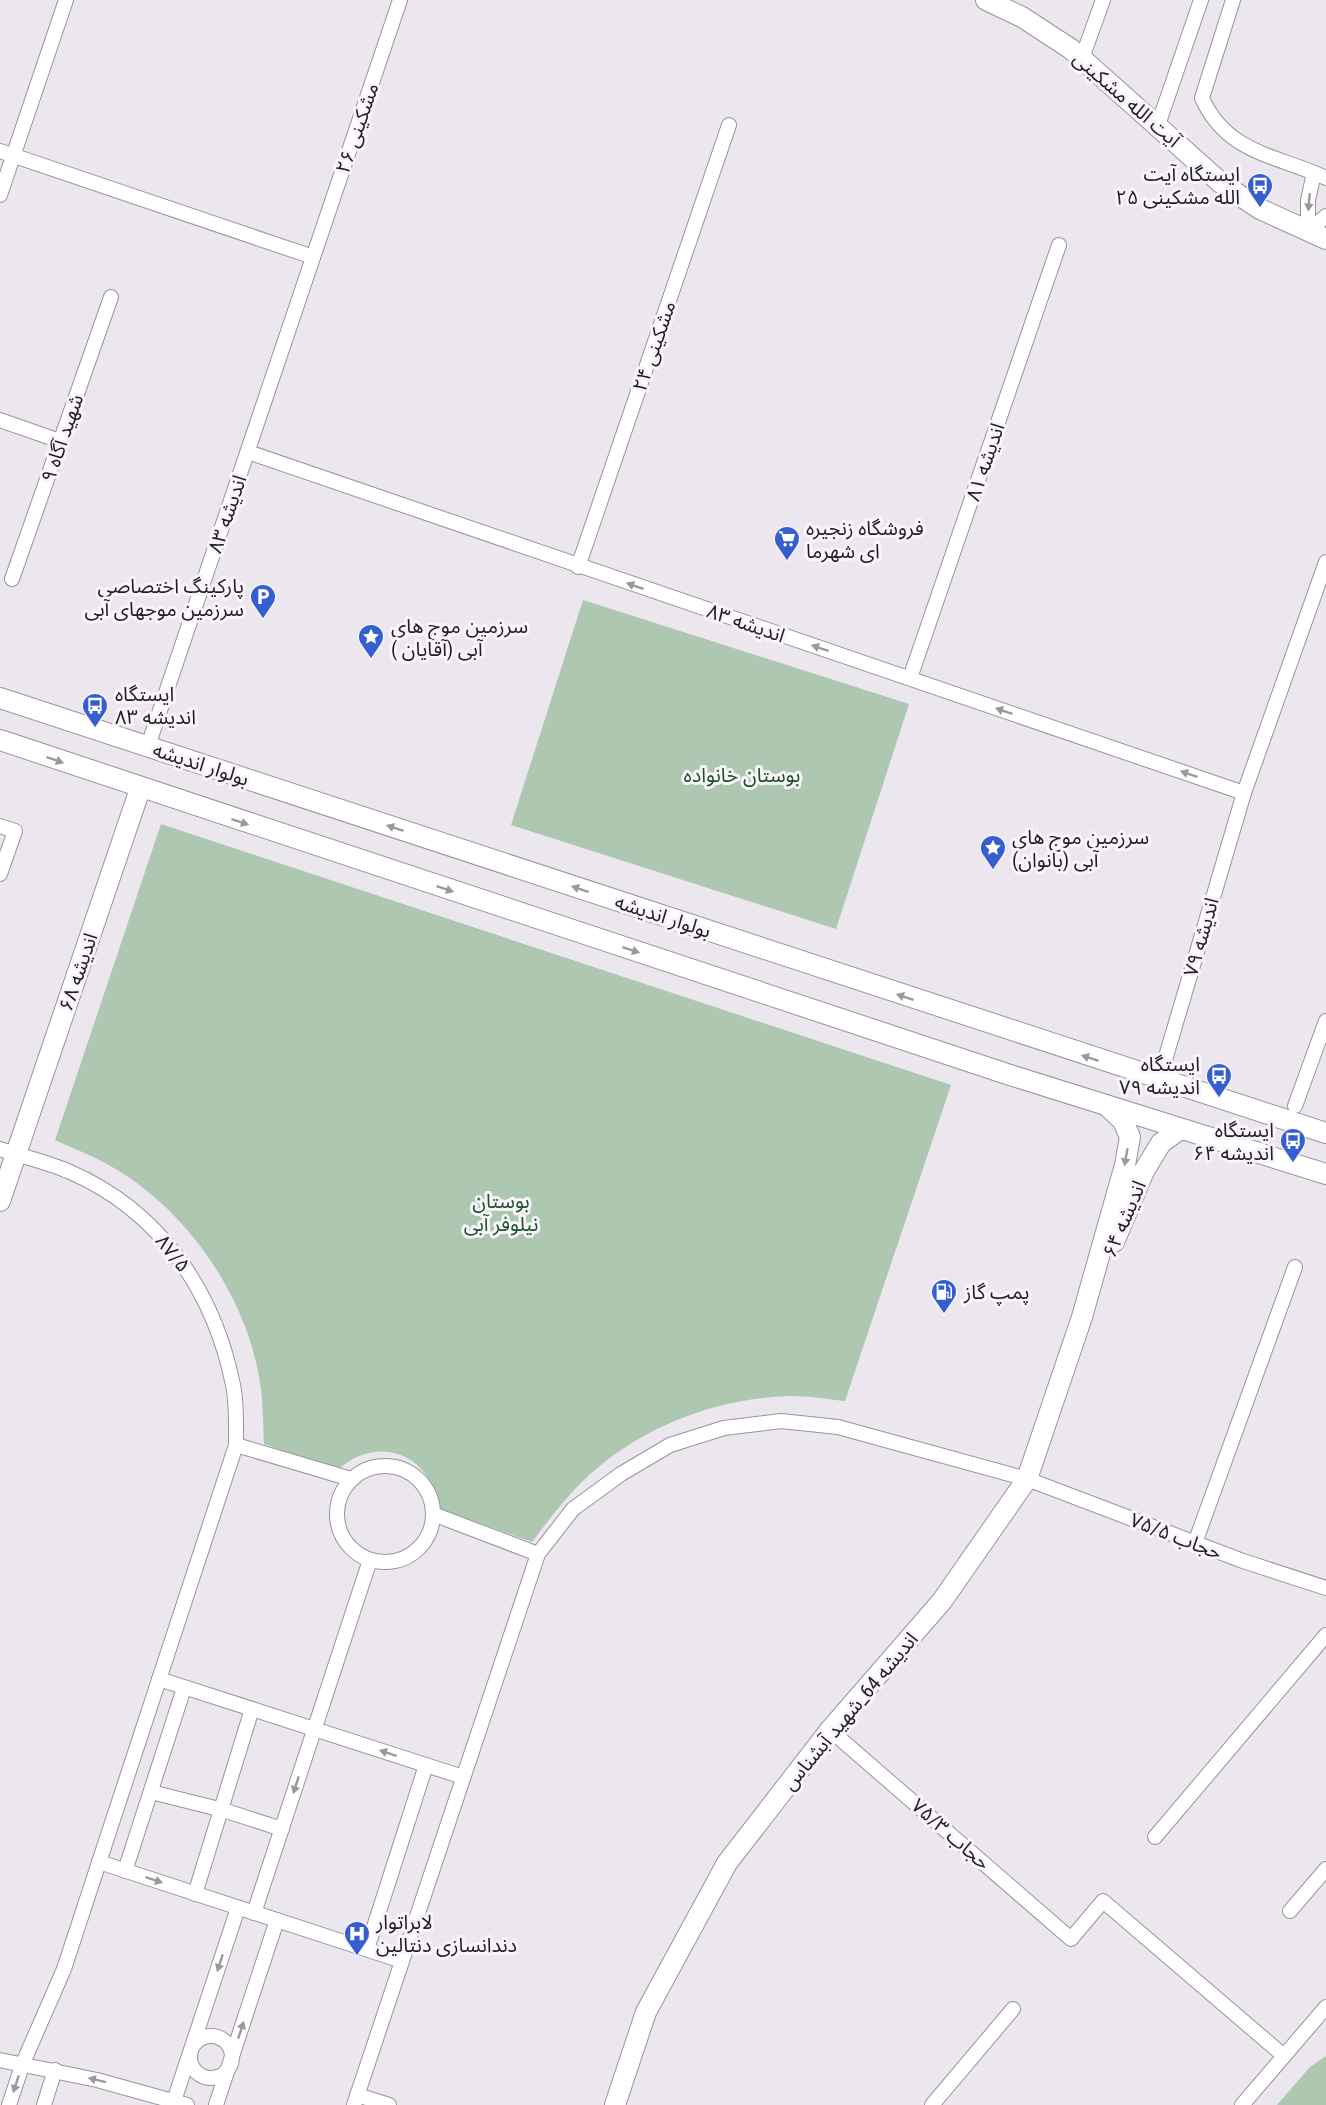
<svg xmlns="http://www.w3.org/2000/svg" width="1326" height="2105" font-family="'Roboto Condensed','Noto Sans Arabic',sans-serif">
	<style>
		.green { fill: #aec7b0 }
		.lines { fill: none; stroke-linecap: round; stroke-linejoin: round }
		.street-casing { stroke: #99949c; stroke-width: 16 }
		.secondary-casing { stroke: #99949c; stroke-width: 22 }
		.street { stroke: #fff; stroke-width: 14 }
		.secondary { stroke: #fff; stroke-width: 20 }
		.oneway { fill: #9b9a9b }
		.labels { text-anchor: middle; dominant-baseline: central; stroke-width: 6; stroke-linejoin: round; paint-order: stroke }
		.street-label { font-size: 20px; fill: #201e21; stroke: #f9f4fc }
		.poi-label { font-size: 20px; fill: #201e21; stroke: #f9f4fc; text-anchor: start }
		.park-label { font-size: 20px; fill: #1a5326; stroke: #f9f4fc }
	</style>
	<rect width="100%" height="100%" fill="#ece6ef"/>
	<g class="green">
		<path d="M 583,600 L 909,704 L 836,929 L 511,825 Z"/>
		<path d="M 161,824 L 951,1085 L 845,1401 C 827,1399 808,1396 790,1396 C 719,1398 650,1424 596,1469 C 571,1490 551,1517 532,1542 L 437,1508 C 433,1453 375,1433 337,1471 L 264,1444 C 263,1426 263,1407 261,1389 C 249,1298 186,1206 105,1163 C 89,1154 72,1148 55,1140 Z"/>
		<path d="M 1326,2056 L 1326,2105 L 1277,2105 L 1310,2067 Z"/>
	</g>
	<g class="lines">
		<defs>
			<g id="street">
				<path d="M 1233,0 L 1202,98 C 1227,154 1277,155 1326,178"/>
				<path d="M 1082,58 L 1103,0"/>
				<path d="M 1158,125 L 1201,0"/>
				<path d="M 0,151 L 313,257"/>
				<path d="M 0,195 L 66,0"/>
				<path d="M 1308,232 L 1308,200 L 1314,173"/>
				<path d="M 1308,232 L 1326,216"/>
				<path d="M 0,420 L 60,441"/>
				<path d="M 248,452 L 1244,793"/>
				<path d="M 578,567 L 729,125"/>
				<path d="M 12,579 L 111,297"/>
				<path d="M 910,678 L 1059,245"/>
				<path d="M 148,746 L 400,0"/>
				<path d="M 0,826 L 15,831 L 0,874"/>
				<path d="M 1159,1080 L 1244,793 L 1326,562"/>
				<path d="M 1295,1106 L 1326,1021"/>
				<path d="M 0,1149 C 23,1157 48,1162 70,1172 C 160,1211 214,1291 233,1385 C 237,1404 236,1425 236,1445 L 64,1969 L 23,2063 L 9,2105"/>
				<path d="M 236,1445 L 351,1479"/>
				<circle cx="385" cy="1514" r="48"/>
				<path d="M 433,1514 L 538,1554"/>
				<path d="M 1195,1543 L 1295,1267"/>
				<path d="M 159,1679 L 463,1777"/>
				<path d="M 830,1730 L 1071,1939 L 1103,1901 L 1284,2056"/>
				<path d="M 151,1792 L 223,1810 L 282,1829"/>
				<path d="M 1155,1837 L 1326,1635"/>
				<path d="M 99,1862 L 402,1961"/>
				<path d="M 125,1871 L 184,1688"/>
				<path d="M 195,1894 L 252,1709"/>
				<path d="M 1290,1911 L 1326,1869"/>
				<path d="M 254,1913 L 370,1560"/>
				<path d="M 367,1949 L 426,1765"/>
				<circle cx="211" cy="2057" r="21"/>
				<path d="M 0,2060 L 97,2080 L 187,2105"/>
				<path d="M 357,2095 L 389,2105"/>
				<path d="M 174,2101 L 238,1908"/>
				<path d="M 44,2105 L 55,2070"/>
				<path d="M 216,2105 L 277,1920"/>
				<path d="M 354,2105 L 538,1554 L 573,1509 L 621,1474 L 670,1445 L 724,1428 L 781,1421 L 838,1427 L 1027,1479 L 1243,1561 L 1326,1588"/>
				<path d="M 932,2105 L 1013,2009"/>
				<path d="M 1242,2105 L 1326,2007"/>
			</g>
			<g id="secondary">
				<path d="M 986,0 L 1022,17 L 1071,49 L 1221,183 L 1260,209 L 1326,239"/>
				<path d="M 0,698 L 1326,1133"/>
				<path d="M 0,740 L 1010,1075 L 1326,1174"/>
				<path d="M 0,1201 L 140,789"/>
				<path d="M 1114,1242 L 1144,1171 L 1161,1143 L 1179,1130"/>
				<path d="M 615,2105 L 646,2012 L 727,1863 L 830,1730 L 942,1601 L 1027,1479 L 1082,1317 L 1125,1165 L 1130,1137 L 1123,1121 L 1109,1108"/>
			</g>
		</defs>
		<use href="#street" class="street-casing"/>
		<use href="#secondary" class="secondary-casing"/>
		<use href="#street" class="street"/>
		<use href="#secondary" class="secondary"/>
	</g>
	<defs><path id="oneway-solid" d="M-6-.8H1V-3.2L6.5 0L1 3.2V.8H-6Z" transform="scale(1.5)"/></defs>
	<g class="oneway">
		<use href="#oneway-solid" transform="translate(1309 202) rotate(95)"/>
		<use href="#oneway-solid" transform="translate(635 586) rotate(-161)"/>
		<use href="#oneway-solid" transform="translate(820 648) rotate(-161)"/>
		<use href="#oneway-solid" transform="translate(1004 711) rotate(-161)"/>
		<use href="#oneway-solid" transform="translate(55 760) rotate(19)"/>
		<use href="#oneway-solid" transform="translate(1189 774) rotate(-161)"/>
		<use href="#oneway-solid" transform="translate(240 822) rotate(18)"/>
		<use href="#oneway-solid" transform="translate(395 828) rotate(-162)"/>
		<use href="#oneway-solid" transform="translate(445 889) rotate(18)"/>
		<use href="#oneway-solid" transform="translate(580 889) rotate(-162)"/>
		<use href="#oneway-solid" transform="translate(631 950) rotate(18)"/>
		<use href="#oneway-solid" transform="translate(905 997) rotate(-162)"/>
		<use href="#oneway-solid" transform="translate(1090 1058) rotate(-162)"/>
		<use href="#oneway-solid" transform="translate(1126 1157) rotate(100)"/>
		<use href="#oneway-solid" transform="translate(388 1753) rotate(-162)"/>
		<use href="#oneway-solid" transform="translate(296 1785) rotate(108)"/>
		<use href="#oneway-solid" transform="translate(154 1880) rotate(18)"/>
		<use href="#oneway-solid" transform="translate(220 1963) rotate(108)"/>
		<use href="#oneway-solid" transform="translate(241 2030) rotate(-72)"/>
		<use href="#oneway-solid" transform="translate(97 2080) rotate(-166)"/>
		<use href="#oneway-solid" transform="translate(16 2084) rotate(108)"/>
	</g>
	<defs>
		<symbol id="bus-pin" viewBox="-11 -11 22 30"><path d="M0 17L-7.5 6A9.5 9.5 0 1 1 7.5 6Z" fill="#355fcf" stroke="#f9f4fc"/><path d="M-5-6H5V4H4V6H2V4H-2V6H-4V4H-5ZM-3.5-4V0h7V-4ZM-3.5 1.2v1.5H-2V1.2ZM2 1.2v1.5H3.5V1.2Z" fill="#fff"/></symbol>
		<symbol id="supermarket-pin" viewBox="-11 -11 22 30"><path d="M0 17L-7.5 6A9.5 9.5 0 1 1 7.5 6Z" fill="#355fcf" stroke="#f9f4fc"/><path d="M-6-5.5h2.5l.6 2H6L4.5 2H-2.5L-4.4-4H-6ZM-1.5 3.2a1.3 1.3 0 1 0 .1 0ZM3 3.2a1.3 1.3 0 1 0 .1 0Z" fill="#fff"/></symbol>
		<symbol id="parking-pin" viewBox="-11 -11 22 30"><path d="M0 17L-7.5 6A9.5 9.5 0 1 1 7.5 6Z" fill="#355fcf" stroke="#f9f4fc"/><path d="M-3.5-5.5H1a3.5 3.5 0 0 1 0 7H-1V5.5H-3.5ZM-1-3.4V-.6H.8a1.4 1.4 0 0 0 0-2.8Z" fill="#fff"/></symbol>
		<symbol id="sight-pin" viewBox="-11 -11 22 30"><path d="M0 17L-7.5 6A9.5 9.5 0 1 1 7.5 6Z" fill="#355fcf" stroke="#f9f4fc"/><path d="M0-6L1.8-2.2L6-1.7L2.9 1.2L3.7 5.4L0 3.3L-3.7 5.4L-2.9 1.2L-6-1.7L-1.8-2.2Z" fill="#fff"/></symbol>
		<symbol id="fuel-pin" viewBox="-11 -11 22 30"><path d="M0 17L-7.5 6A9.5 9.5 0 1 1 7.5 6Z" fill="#355fcf" stroke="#f9f4fc"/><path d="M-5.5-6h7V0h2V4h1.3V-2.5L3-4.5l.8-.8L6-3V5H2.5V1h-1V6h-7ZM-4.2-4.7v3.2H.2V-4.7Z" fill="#fff"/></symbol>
		<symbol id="hospital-pin" viewBox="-11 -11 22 30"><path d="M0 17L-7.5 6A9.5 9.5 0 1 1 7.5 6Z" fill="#355fcf" stroke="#f9f4fc"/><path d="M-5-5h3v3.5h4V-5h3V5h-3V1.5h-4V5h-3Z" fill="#fff"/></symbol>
	</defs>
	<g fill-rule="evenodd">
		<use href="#bus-pin" x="1245" y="171" width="30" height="40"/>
		<use href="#supermarket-pin" x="772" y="524" width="30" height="40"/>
		<use href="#parking-pin" x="248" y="582" width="30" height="40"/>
		<use href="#sight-pin" x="356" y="622" width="30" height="40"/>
		<use href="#bus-pin" x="80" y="691" width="30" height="40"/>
		<use href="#sight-pin" x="978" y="833" width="30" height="40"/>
		<use href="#bus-pin" x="1204" y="1061" width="30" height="40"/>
		<use href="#bus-pin" x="1278" y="1126" width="30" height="40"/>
		<use href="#fuel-pin" x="929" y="1277" width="30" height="40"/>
		<use href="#hospital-pin" x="342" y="1919" width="30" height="40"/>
	</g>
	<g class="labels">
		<g class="street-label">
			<text transform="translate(1127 99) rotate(41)">آیت الله مشکینی</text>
			<text transform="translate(357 128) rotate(-71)">مشکینی ۲۶</text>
			<text transform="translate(654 346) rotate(-71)">مشکینی ۲۴</text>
			<text transform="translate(62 438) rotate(-71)">شهید آگاه ۹</text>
			<text transform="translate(985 462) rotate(-71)">اندیشه ۸۱</text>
			<text transform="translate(227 514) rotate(-71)">اندیشه ۸۳</text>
			<text transform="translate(746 623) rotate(19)">اندیشه ۸۳</text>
			<text transform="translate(201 764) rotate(18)">بولوار اندیشه</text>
			<text transform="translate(663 916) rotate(18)">بولوار اندیشه</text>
			<text transform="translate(1201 937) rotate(-74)">اندیشه ۷۹</text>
			<text transform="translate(78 972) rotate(-71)">اندیشه ۶۸</text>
			<text transform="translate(1124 1219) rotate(-67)">اندیشه ۶۴</text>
			<text transform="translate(173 1253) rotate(51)">۸۷/۵</text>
			<text transform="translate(1176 1536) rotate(21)">حجاب ۷۵/۵</text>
			<text transform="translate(850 1711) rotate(-50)">اندیشه 64_شهید آبشناس</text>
			<text transform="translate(951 1834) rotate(41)">حجاب ۷۵/۳</text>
		</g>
		<g class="poi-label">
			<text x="1240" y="174" text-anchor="end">ایستگاه آیت<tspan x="1240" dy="23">الله مشکینی ۲۵</tspan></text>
			<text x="806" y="528">فروشگاه زنجیره<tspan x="806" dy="23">ای شهرما</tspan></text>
			<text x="244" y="586" text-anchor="end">پارکینگ اختصاصی<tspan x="244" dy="23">سرزمین موجهای آبی</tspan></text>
			<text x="391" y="626">سرزمین موج های<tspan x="391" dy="23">آبی (آقایان )</tspan></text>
			<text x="115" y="694">ایستگاه<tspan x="115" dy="23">اندیشه ۸۳</tspan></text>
			<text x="1012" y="837">سرزمین موج های<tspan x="1012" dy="23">آبی (بانوان)</tspan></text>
			<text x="1200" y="1064" text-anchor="end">ایستگاه<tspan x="1200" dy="23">اندیشه ۷۹</tspan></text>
			<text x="1274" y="1130" text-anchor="end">ایستگاه<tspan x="1274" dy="23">اندیشه ۶۴</tspan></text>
			<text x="964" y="1292">پمپ گاز</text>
			<text x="376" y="1922">لابراتوار<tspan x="376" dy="23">دندانسازی دنتالین</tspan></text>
		</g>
		<g class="park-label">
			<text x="742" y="775">بوستان خانواده</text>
			<text x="501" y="1201">بوستان<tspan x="501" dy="23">نیلوفر آبی</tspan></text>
		</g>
	</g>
</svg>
